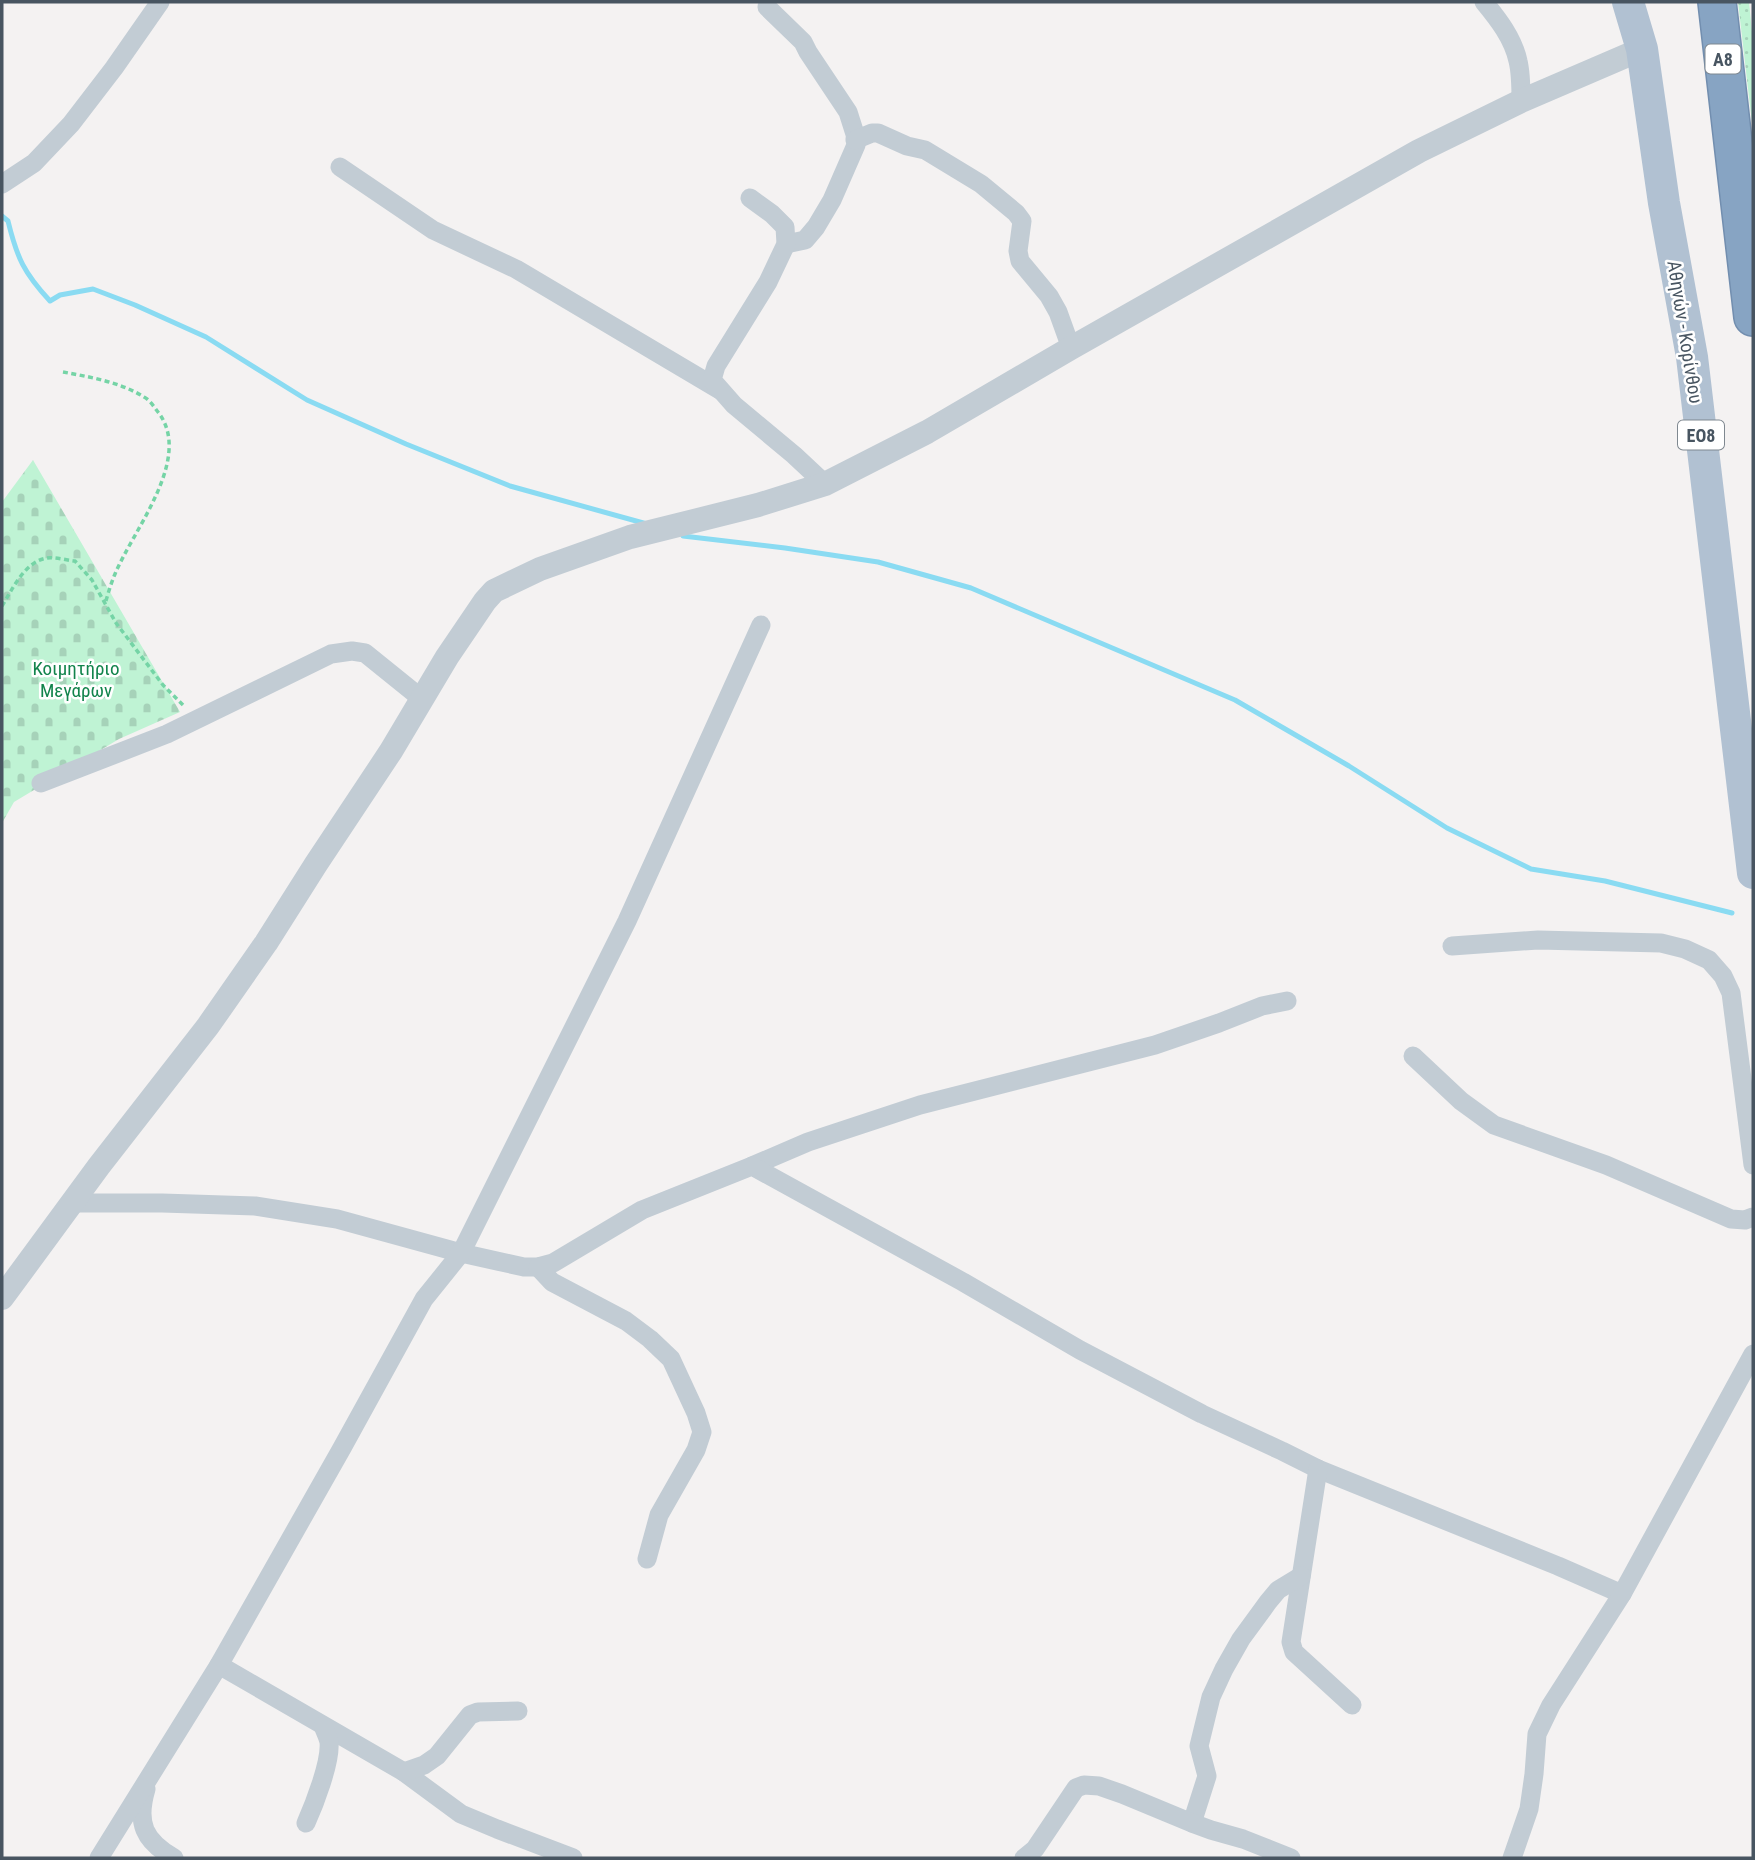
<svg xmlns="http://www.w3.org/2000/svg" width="1755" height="1860" font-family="'Roboto Condensed',sans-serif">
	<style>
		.grass { fill: url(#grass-dots) }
		.cemetery { fill: url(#cemetery-stones) }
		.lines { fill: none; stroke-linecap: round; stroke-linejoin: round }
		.stream { stroke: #8adbf2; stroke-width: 5 }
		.motorway-casing { stroke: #728eaf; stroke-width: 40 }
		.path { stroke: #75d4a6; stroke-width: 3.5; stroke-dasharray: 5 3.5; stroke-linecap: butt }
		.minor { stroke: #c2ccd4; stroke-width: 19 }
		.tertiary { stroke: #c2ccd4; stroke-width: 24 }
		.primary { stroke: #b1c1d2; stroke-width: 32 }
		.motorway { stroke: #87a4c3; stroke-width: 37 }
		.labels { text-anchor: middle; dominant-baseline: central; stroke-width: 5; stroke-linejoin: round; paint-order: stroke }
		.shield { fill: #fff; stroke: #7f8890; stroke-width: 2 }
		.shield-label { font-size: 18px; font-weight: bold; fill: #485561 }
		.street-label { font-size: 19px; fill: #485561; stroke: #fff }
		.park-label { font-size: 19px; fill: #12844c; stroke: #fff }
	</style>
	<defs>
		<pattern id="grass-dots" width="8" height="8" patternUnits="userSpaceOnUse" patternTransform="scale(1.75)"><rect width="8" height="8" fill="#bff3d4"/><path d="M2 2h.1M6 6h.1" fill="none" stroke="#a6d2b9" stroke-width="1.8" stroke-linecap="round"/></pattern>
		<pattern id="cemetery-stones" width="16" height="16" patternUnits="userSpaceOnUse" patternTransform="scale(1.75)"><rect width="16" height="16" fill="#bff3d4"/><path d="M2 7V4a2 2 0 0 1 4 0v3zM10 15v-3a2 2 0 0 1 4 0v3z" fill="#a6d2b9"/></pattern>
	</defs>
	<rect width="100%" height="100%" fill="#f4f2f2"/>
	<path class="grass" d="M 1738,2 L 1749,2 L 1753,42 L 1753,132 Z"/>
	<path class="cemetery" d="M 33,460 L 180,712 L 119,739 L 14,802 L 2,823 L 2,502 Z"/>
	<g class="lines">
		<g class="stream">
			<path d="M 2,216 L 8,221 C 17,258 24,273 50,301 L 60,295 L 93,289 L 135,305 L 206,337 L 307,400 L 406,444 L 510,486 L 647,524"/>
			<path d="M 683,536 L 785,548 L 878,562 L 971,588 L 1235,700 L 1349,766 L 1447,828 L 1531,869 L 1605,881 L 1732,913"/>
		</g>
		<defs>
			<path id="motorway" d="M 1717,2 L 1753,317"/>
		</defs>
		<use href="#motorway" class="motorway-casing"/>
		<g class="path">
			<path d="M 63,372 C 90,377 120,382 144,397 C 150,400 154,407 158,412 C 194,458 133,530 115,574 C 111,583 108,594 105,604"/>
			<path d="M 2,606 C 12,590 25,561 47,558 C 55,557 66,560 75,561 L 92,580 L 116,623 L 163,685 L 184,706"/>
		</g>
		<g class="minor">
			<path d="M 1484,2 C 1498,19 1513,38 1518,61 C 1521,73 1521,87 1521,101"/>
			<path d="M 767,7 L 803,42 L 808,52 L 848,112 L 855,134 L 856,145 L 832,200 L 816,227 L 805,240 L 786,244"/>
			<path d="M 855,140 L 872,133 L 878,133 L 907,146 L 925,150 L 981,184 L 1016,213 L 1022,221 L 1018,251 L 1020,261 L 1049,296 L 1058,312 L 1071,348"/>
			<path d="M 340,167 L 433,230 L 516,269 L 720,390"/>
			<path d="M 2,184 L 34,163 L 71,124 L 114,68 L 160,2"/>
			<path d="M 750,198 L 772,214 L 785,227 L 786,244 L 768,282 L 716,366 L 712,380 L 734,405 L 794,455 L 825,484"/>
			<path d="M 41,783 L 167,734 L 331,654 L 352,651 L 365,653 L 422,699"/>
			<path d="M 1452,946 L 1538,940 L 1661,943 L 1685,949 L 1709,960 L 1723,976 L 1731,993 L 1753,1165"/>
			<path d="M 1413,1056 L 1461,1101 L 1494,1125 L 1606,1165 L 1731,1219 L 1745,1220 L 1753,1217"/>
			<path d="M 752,1166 L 808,1142 L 920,1105 L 1155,1045 L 1219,1023 L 1262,1006 L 1287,1001"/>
			<path d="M 71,1203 L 162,1203 L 255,1206 L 337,1219 L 461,1253 L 524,1267 L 538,1267 L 553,1263 L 642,1210 L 752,1166 L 963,1282 L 1080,1350 L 1202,1414 L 1282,1451 L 1318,1469 L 1558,1566 L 1622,1594"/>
			<path d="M 538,1267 L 552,1282 L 626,1321 L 650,1339 L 671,1359 L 696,1413 L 702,1432 L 696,1450 L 659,1515 L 647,1559"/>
			<path d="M 1318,1469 L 1291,1642 L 1294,1652 L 1352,1705"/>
			<path d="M 219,1665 L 404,1772 L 461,1814 L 497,1829 L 573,1858"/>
			<path d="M 404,1772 L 424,1765 L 437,1756 L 470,1715 L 478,1712 L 518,1711"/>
			<path d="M 146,1789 C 136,1823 144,1841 174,1858"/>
			<path d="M 306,1823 C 314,1805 331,1762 329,1742 C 328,1737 325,1731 323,1726"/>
			<path d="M 1192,1823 L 1207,1776 L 1199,1746 L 1211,1697 L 1224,1669 L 1241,1639 L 1268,1602 L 1278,1590 L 1301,1576"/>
			<path d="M 99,1858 L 219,1665 L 342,1448 L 424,1299 L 461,1253 L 627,921 L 761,625"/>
			<path d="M 1024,1858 L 1035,1849 L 1076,1788 L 1084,1785 L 1099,1786 L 1122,1794 L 1192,1823 L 1211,1830 L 1243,1839 L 1291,1858"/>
			<path d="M 1512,1858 L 1529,1809 L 1534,1774 L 1537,1734 L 1551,1705 L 1622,1594 L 1753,1354"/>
		</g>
		<path class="tertiary" d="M 2,1298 L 99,1166 L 208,1026 L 266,943 L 316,864 L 391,751 L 447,657 L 485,601 L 494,591 L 540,569 L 630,537 L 758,505 L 825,484 L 927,432 L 1071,348 L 1419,151 L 1521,101 L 1642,49"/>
		<path class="primary" d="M 1628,2 L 1642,49 L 1664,203 L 1692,357 L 1753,873"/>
		<use href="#motorway" class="motorway"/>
	</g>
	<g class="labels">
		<g class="shield">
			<rect x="1705.5" y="44.5" width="35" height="29" rx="5"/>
			<rect x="1678" y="420.5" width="46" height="29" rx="5"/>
		</g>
		<g class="shield-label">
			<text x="1723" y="59">Α8</text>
			<text x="1701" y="435">ΕΟ8</text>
		</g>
		<g class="street-label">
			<text transform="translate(1685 332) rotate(81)">Αθηνών - Κορίνθου</text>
		</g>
		<g class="park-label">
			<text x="76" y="668">Κοιμητήριο<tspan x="76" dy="22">Μεγάρων</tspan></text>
		</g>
	</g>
	<rect width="1755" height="1860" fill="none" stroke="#485561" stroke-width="7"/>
</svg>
